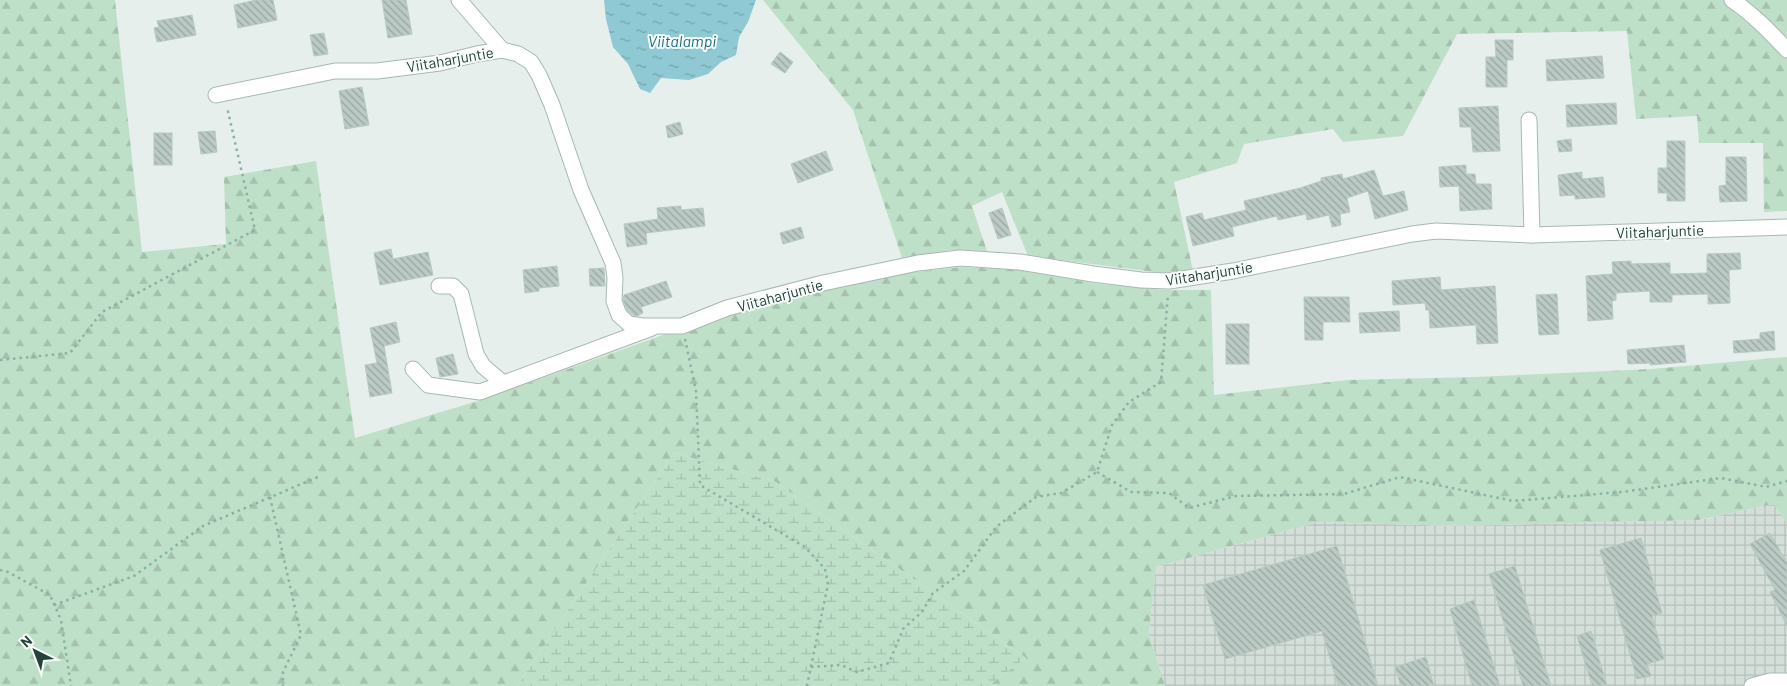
<svg xmlns="http://www.w3.org/2000/svg" width="1787" height="686" font-family="Barlow,sans-serif">
	<style>
		.industrial { fill: url(#industrial-grid) }
		.forest { fill: url(#forest-firs) }
		.wetland { fill: url(#wetland-marsh) }
		.water { fill: url(#water-ripples) }
		.building { fill: url(#building-back-hatch); stroke: #b8c9c2 }
		.lines { fill: none; stroke-linecap: round; stroke-linejoin: round }
		.minor-casing { stroke: #a8b8b2; stroke-width: 17 }
		.path { stroke: #86b3a5; stroke-width: 2.5; stroke-dasharray: 2.5 4; stroke-linecap: butt }
		.minor { stroke: #fff; stroke-width: 15 }
		.labels { text-anchor: middle; dominant-baseline: central; stroke-width: 4; stroke-linejoin: round; paint-order: stroke }
		.street-label { font-size: 15px; fill: #24423a; stroke: #f7fbf9 }
		.water-label { font-size: 16px; font-style: italic; fill: #1c6f80; stroke: #f7fbf9 }
	</style>
	<defs>
		<pattern id="industrial-grid" width="8" height="8" patternUnits="userSpaceOnUse" patternTransform="scale(1.25)"><rect width="8" height="8" fill="#d4dfda"/><path d="M0 4h8M4 0v8" fill="none" stroke="#b6c1bc"/></pattern>
		<pattern id="forest-firs" width="22" height="20" patternUnits="userSpaceOnUse" patternTransform="scale(1.25)"><rect width="22" height="20" fill="#bfe0c8"/><path d="M5 1l3.5 6h-7zM16 11l3.5 6h-7z" fill="#a4c1ad"/></pattern>
		<pattern id="wetland-marsh" width="20" height="14" patternUnits="userSpaceOnUse" patternTransform="scale(1.25)"><rect width="20" height="14" fill="#bfe0c8"/><path d="M1 5h8M5 5V1M11 12h8M15 12V8" fill="none" stroke="#a4c1ad"/></pattern>
		<pattern id="water-ripples" width="26" height="14" patternUnits="userSpaceOnUse" patternTransform="scale(1.25)"><rect width="26" height="14" fill="#8ec9d4"/><path d="M2 4q2-2 4 0t4 0M15 11q2-2 4 0t4 0" fill="none" stroke="#74a5ad"/></pattern>
		<pattern id="building-back-hatch" width="6" height="6" patternUnits="userSpaceOnUse" patternTransform="scale(1.25)"><rect width="6" height="6" fill="#bbcac4"/><path d="M-1 5l2 2M0 0l6 6M5-1l2 2" fill="none" stroke="#98a6a0"/></pattern>
	</defs>
	<rect width="100%" height="100%" fill="#e6efeb"/>
	<path class="industrial" d="M 1774,504 L 1787,524 L 1787,686 L 1165,686 L 1149,634 L 1156,567 L 1318,522 L 1457,526 L 1698,520 Z"/>
	<g class="forest">
		<path d="M 0,0 L 115,0 L 142,252 L 226,244 L 224,177 L 316,161 L 355,438 L 484,399 L 699,322 L 820,289 L 905,273 L 961,267 L 1018,270 L 1100,284 L 1166,290 L 1211,290 L 1214,395 L 1347,380 L 1475,377 L 1652,369 L 1787,357 L 1787,524 L 1774,504 L 1698,520 L 1457,526 L 1318,522 L 1156,567 L 1149,634 L 1165,686 L 988,686 L 1026,658 L 774,481 L 674,453 L 517,686 L 0,686 Z"/>
		<path d="M 763,0 L 1787,0 L 1787,211 L 1764,212 L 1763,143 L 1699,143 L 1697,116 L 1636,119 L 1627,31 L 1457,34 L 1403,136 L 1343,142 L 1333,129 L 1244,144 L 1237,163 L 1174,182 L 1193,271 L 1171,274 L 1028,256 L 1002,192 L 972,206 L 987,251 L 952,250 L 902,258 L 853,110 Z"/>
	</g>
	<path class="wetland" d="M 674,453 L 774,481 L 1026,658 L 988,686 L 517,686 Z"/>
	<path class="water" d="M 604,0 L 756,0 L 748,22 L 739,37 L 736,55 L 721,62 L 708,74 L 689,80 L 661,78 L 650,93 L 640,89 L 628,64 L 613,47 L 606,19 Z"/>
	<g class="building">
		<path d="M 256,0 L 273,0 L 277,20 L 238,28 L 234,5 Z"/>
		<path d="M 382,0 L 406,0 L 412,34 L 388,38 Z"/>
		<path d="M 192,15 L 196,35 L 157,42 L 154,28 L 159,27 L 157,21 Z"/>
		<path d="M 324,33 L 328,54 L 314,56 L 310,35 Z"/>
		<path d="M 1495,40 L 1513,40 L 1513,60 L 1507,60 L 1507,87 L 1486,87 L 1486,57 L 1496,57 Z"/>
		<path d="M 780,52 L 793,62 L 785,73 L 771,64 Z"/>
		<path d="M 1602,56 L 1604,78 L 1547,81 L 1546,60 Z"/>
		<path d="M 362,87 L 369,125 L 345,129 L 339,91 Z"/>
		<path d="M 1616,103 L 1617,124 L 1567,127 L 1566,105 Z"/>
		<path d="M 1498,106 L 1500,151 L 1473,152 L 1471,127 L 1460,127 L 1459,108 Z"/>
		<path d="M 680,122 L 683,134 L 668,138 L 666,126 Z"/>
		<path d="M 215,131 L 217,152 L 201,154 L 198,132 Z"/>
		<rect x="154" y="133" width="18" height="32"/>
		<path d="M 1571,139 L 1572,151 L 1559,152 L 1557,141 Z"/>
		<path d="M 1667,141 L 1685,141 L 1685,201 L 1667,201 L 1667,193 L 1658,193 L 1658,168 L 1667,168 Z"/>
		<path d="M 826,151 L 833,170 L 798,183 L 791,164 Z"/>
		<path d="M 1726,157 L 1746,157 L 1747,201 L 1720,202 L 1719,186 L 1726,185 Z"/>
		<path d="M 1466,165 L 1466,174 L 1475,174 L 1476,184 L 1491,184 L 1492,209 L 1460,211 L 1459,186 L 1440,187 L 1439,167 Z"/>
		<path d="M 1374,170 L 1383,196 L 1404,191 L 1408,210 L 1375,219 L 1368,191 L 1347,198 L 1350,212 L 1340,214 L 1341,225 L 1332,227 L 1329,215 L 1307,220 L 1306,214 L 1278,220 L 1277,216 L 1232,227 L 1234,236 L 1193,246 L 1186,217 L 1202,213 L 1204,220 L 1246,210 L 1244,201 L 1300,188 L 1321,181 L 1321,178 L 1342,174 L 1343,179 Z"/>
		<path d="M 1582,172 L 1582,179 L 1603,177 L 1605,197 L 1575,199 L 1575,195 L 1560,196 L 1558,175 Z"/>
		<path d="M 681,206 L 681,210 L 703,208 L 705,226 L 646,233 L 647,244 L 627,247 L 624,224 L 658,219 L 657,208 Z"/>
		<path d="M 1002,208 L 1011,235 L 998,239 L 989,213 Z"/>
		<path d="M 801,227 L 804,238 L 783,244 L 780,233 Z"/>
		<path d="M 391,249 L 393,259 L 428,252 L 433,275 L 380,285 L 374,253 Z"/>
		<path d="M 1740,253 L 1741,269 L 1729,270 L 1730,303 L 1708,304 L 1708,294 L 1672,295 L 1672,302 L 1650,302 L 1650,291 L 1616,293 L 1616,300 L 1612,301 L 1613,319 L 1588,321 L 1586,276 L 1613,274 L 1612,262 L 1631,261 L 1631,264 L 1670,263 L 1670,274 L 1707,273 L 1707,254 Z"/>
		<path d="M 557,266 L 559,286 L 539,288 L 539,291 L 525,293 L 523,270 Z"/>
		<path d="M 604,268 L 605,286 L 590,286 L 589,269 Z"/>
		<path d="M 1440,277 L 1441,290 L 1495,286 L 1498,343 L 1477,344 L 1476,325 L 1430,328 L 1429,310 L 1426,310 L 1425,303 L 1393,305 L 1392,281 Z"/>
		<path d="M 666,281 L 672,297 L 641,307 L 643,313 L 637,316 L 633,315 L 627,310 L 623,300 L 624,295 Z"/>
		<path d="M 1557,294 L 1559,334 L 1539,335 L 1536,295 Z"/>
		<path d="M 1304,297 L 1349,297 L 1350,322 L 1323,322 L 1323,340 L 1305,340 Z"/>
		<path d="M 1399,311 L 1400,331 L 1360,333 L 1359,313 Z"/>
		<path d="M 396,322 L 400,342 L 384,346 L 392,393 L 370,397 L 365,365 L 377,363 L 370,328 Z"/>
		<rect x="1226" y="324" width="23" height="40"/>
		<path d="M 1774,331 L 1775,350 L 1734,353 L 1733,341 L 1760,339 L 1760,333 Z"/>
		<path d="M 1684,345 L 1686,362 L 1650,365 L 1650,363 L 1628,364 L 1627,350 Z"/>
		<path d="M 453,354 L 458,374 L 440,377 L 436,358 Z"/>
		<path d="M 1770,533 L 1787,563 L 1787,626 L 1770,592 L 1775,590 L 1750,544 Z"/>
		<path d="M 1641,538 L 1662,613 L 1652,616 L 1664,659 L 1647,664 L 1651,676 L 1637,679 L 1600,550 Z"/>
		<path d="M 1337,546 L 1378,686 L 1338,686 L 1322,631 L 1225,659 L 1203,585 Z"/>
		<path d="M 1515,566 L 1551,686 L 1523,686 L 1489,574 Z"/>
		<path d="M 1474,600 L 1500,686 L 1472,686 L 1450,609 Z"/>
		<path d="M 1591,631 L 1607,686 L 1592,686 L 1577,636 Z"/>
		<path d="M 1426,657 L 1434,686 L 1401,686 L 1395,667 Z"/>
	</g>
	<g class="lines">
		<defs>
			<g id="minor">
				<path d="M 459,0 L 502,50"/>
				<path d="M 1732,0 C 1753,14 1770,32 1787,50"/>
				<path d="M 216,95 L 335,71 L 377,71 L 440,63 L 477,54 L 502,50 L 518,54 L 531,62 L 539,75 L 552,105 L 581,190 L 613,263 L 615,278 L 614,301 L 619,315 L 629,324 L 643,326 L 682,326 L 727,308 L 823,283 L 918,263 L 960,258 L 1020,262 L 1093,274 L 1141,280 L 1169,281 L 1233,271 L 1412,234 L 1436,231 L 1532,235 L 1787,227"/>
				<path d="M 1529,120 L 1532,235"/>
				<path d="M 439,286 L 453,286 L 461,294 L 476,354 L 483,366 L 503,383"/>
				<path d="M 413,369 L 428,385 L 480,392 L 652,328"/>
				<path d="M 1752,686 L 1770,681 L 1787,681"/>
			</g>
		</defs>
		<use href="#minor" class="minor-casing"/>
		<g class="path">
			<path d="M 685,339 L 696,391 L 700,485 L 805,547 L 825,569 L 828,584 L 807,686"/>
			<path d="M 0,360 L 70,353 L 102,312 L 255,230 L 227,107"/>
			<path d="M 1097,472 L 1131,492 L 1169,493 L 1189,508 L 1236,496 L 1344,494 L 1400,477 L 1513,501 L 1622,492 L 1721,478 L 1766,487 L 1787,481"/>
			<path d="M 270,497 L 301,635 L 283,672 L 283,686"/>
			<path d="M 0,570 L 8,572 L 50,595 L 61,620 L 71,686"/>
			<path d="M 54,605 L 134,576 L 203,526 L 320,476"/>
			<path d="M 811,667 L 841,665 L 857,672 L 889,663 L 903,629 L 922,612 L 933,593 L 964,571 L 996,527 L 1036,497 L 1061,493 L 1097,472 L 1112,425 L 1129,402 L 1161,382 L 1168,294"/>
		</g>
		<use href="#minor" class="minor"/>
	</g>
	<g class="labels">
		<g class="street-label">
			<text transform="translate(450 59) rotate(-10)">Viitaharjuntie</text>
			<text transform="translate(1660 231) rotate(-2)">Viitaharjuntie</text>
			<text transform="translate(1209 273) rotate(-9)">Viitaharjuntie</text>
			<text transform="translate(780 295) rotate(-15)">Viitaharjuntie</text>
		</g>
		<g class="water-label">
			<text x="682" y="40">Viitalampi</text>
		</g>
	</g>
	<g transform="translate(35 651) rotate(318)" stroke="#f7fbf9" stroke-width="4" paint-order="stroke">
	<path d="M0-4L9 19L0 12L-9 19Z" fill="#24423a"/>
	<text y="-8" font-size="14" font-weight="bold" text-anchor="middle" fill="#24423a">N</text>
	</g>
</svg>
